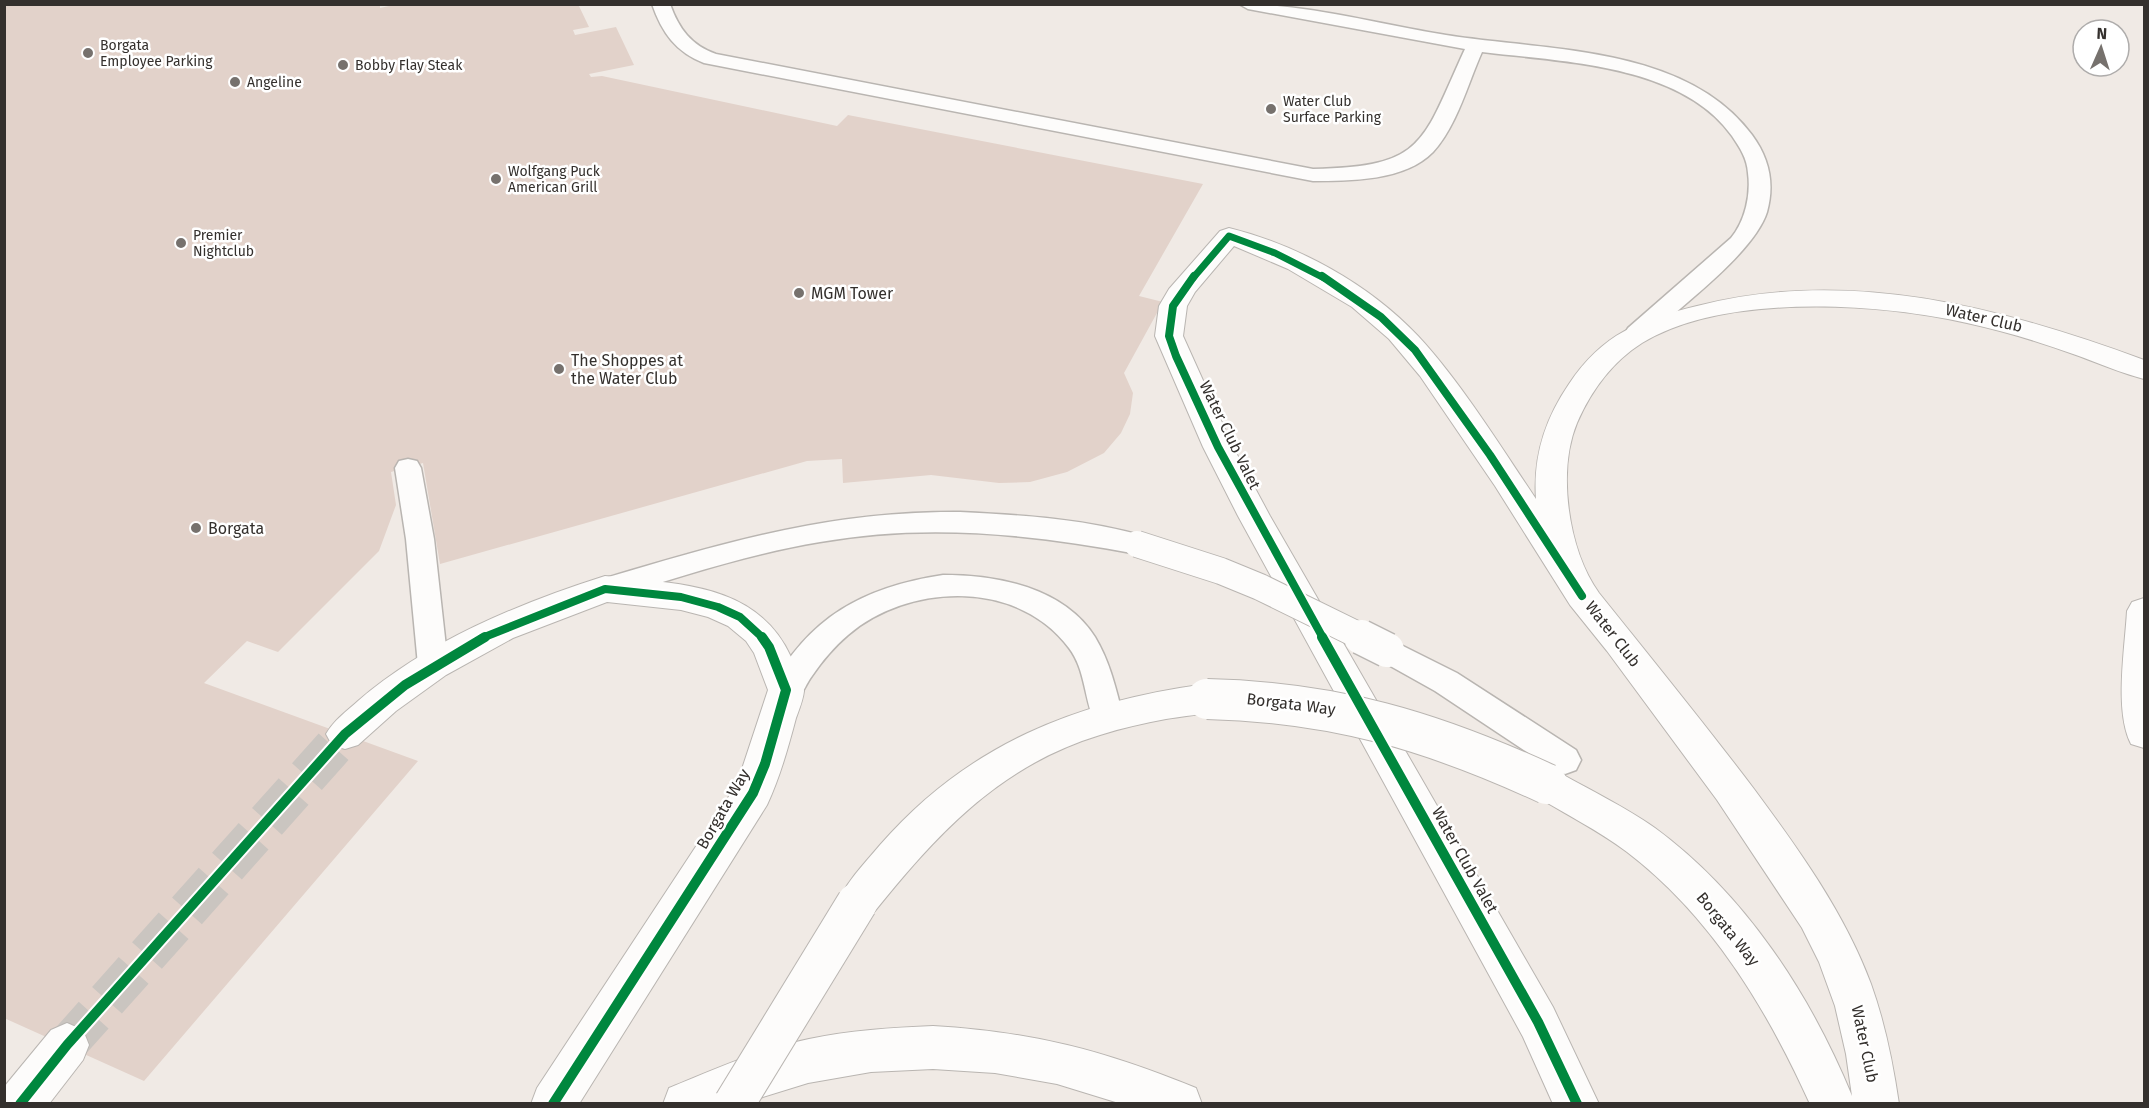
<svg xmlns="http://www.w3.org/2000/svg" width="2149" height="1108" font-family="'Fira Sans',sans-serif">
	<style>
		.building { fill: #e2d2ca }
		.lines { fill: none; stroke-linecap: round; stroke-linejoin: round }
		.street-tunnel { stroke: #cac5c0; stroke-width: 40; stroke-dasharray: 40 20; stroke-linecap: butt }
		.lane-casing { stroke: #b9b5b1; stroke-width: 3 }
		.street-casing { stroke: #b9b5b1; stroke-width: 2 }
		.lane { fill: #fdfcfb; fill-rule: evenodd }
		.street { fill: #fdfcfb; fill-rule: evenodd }
		.lane-bridge-far1-casing { stroke: #b9b5b1; stroke-width: 28; stroke-linecap: butt }
		.lane-bridge-casing { stroke: #b9b5b1; stroke-width: 37; stroke-linecap: butt }
		.street-bridge-casing { stroke: #b9b5b1; stroke-width: 42; stroke-linecap: butt }
		.lane-bridge-far1 { stroke: #fdfcfb; stroke-width: 26 }
		.lane-bridge { stroke: #fdfcfb; stroke-width: 34 }
		.street-bridge { stroke: #fdfcfb; stroke-width: 40 }
		.cycleway-far2-casing { stroke: #fff; stroke-width: 10 }
		.cycleway-far1-casing { stroke: #fff; stroke-width: 12 }
		.cycleway-casing { stroke: #fff; stroke-width: 14 }
		.cycleway-far2 { stroke: #00873e; stroke-width: 7 }
		.cycleway-far1 { stroke: #00873e; stroke-width: 8 }
		.cycleway { stroke: #00873e; stroke-width: 10 }
		.poi-dot { fill: #76716d; stroke: #fff; stroke-width: 2 }
		.labels { text-anchor: middle; dominant-baseline: central; stroke-width: 5; stroke-linejoin: round; paint-order: stroke }
		.far-poi-label { font-size: 14px; fill: #34302d; stroke: #fff; text-anchor: start }
		.poi-label { font-size: 16px; fill: #34302d; stroke: #fff; text-anchor: start }
		.street-label { font-size: 16px; fill: #34302d; stroke: #fff }
	</style>
	<rect width="100%" height="100%" fill="#f0eae5"/>
	<path class="building" d="M 4,4 L 380,4 L 380,8 L 398,4 L 578,4 L 589,27 L 573,30 L 575,35 L 616,27 L 634,65 L 589,74 L 591,77 L 602,76 L 837,126 L 848,115 L 1203,184 L 1139,296 L 1163,302 L 1124,373 L 1133,393 L 1130,414 L 1121,433 L 1104,453 L 1067,472 L 1030,482 L 999,483 L 931,475 L 843,483 L 842,459 L 807,461 L 440,564 L 423,463 L 391,472 L 396,505 L 379,551 L 278,652 L 247,641 L 204,683 L 418,761 L 144,1081 L 4,1018 Z"/>
	<g class="lines">
		<path class="street-tunnel" d="M 67,1045 L 345,734"/>
		<defs>
			<g id="lane">
				<path d="M 652,4 L 670,4 C 679,29 691,45 716,54 L 1313,169 C 1426,167 1422,142 1465,49 L 1248,9 L 1239,4 C 1309,4 1377,24 1446,35 C 1545,51 1686,45 1752,135 C 1769,158 1775,183 1767,212 C 1754,253 1679,308 1646,338 L 1637,341 L 1628,338 L 1625,333 L 1628,328 L 1731,238 C 1745,221 1751,195 1748,173 C 1747,158 1740,148 1732,136 C 1681,64 1562,62 1482,52 C 1468,83 1457,126 1433,152 C 1405,181 1350,181 1313,181 L 704,63 C 676,52 662,33 652,4 Z"/>
				<path d="M 408,459 L 417,461 L 421,468 L 434,539 L 448,665 L 444,674 L 433,677 L 422,674 L 418,665 L 406,539 L 395,468 L 399,461 Z"/>
				<path d="M 960,512 C 1021,515 1087,519 1147,537 L 1151,544 L 1147,551 L 1137,554 C 1032,534 926,523 820,542 C 747,554 676,578 605,600 L 595,597 L 590,589 L 595,581 L 605,578 C 728,542 829,511 960,512 Z"/>
				<path d="M 943,575 C 997,575 1063,587 1095,637 C 1110,662 1116,689 1123,716 L 1118,725 L 1107,729 L 1096,725 C 1084,701 1086,670 1069,648 C 1018,579 909,583 848,635 C 834,647 822,661 812,676 C 807,682 803,694 797,699 C 790,704 782,701 775,699 L 770,690 C 808,617 864,587 943,575 Z"/>
				<path d="M 1387,638 L 1457,673 L 1576,750 L 1581,760 L 1576,770 L 1565,774 L 1554,770 L 1435,691 L 1376,658 L 1372,650 L 1376,642 Z"/>
			</g>
			<g id="street">
				<path d="M 1229,228 C 1298,245 1369,284 1418,336 C 1460,381 1501,447 1536,499 C 1533,456 1545,419 1569,384 C 1603,333 1640,320 1697,306 C 1848,267 2001,307 2144,360 L 2144,379 C 2121,373 2098,363 2076,355 C 2040,342 2004,331 1967,323 C 1876,303 1725,293 1642,343 C 1612,362 1591,391 1577,423 C 1557,471 1568,550 1599,593 C 1651,658 1704,723 1754,789 C 1799,850 1844,912 1871,984 C 1885,1023 1893,1063 1899,1104 L 1810,1104 C 1767,1009 1711,916 1627,852 C 1598,830 1565,814 1534,795 L 1528,784 L 1534,773 L 1547,768 L 1560,773 C 1592,791 1625,807 1655,828 C 1745,894 1810,994 1852,1096 L 1846,1054 L 1835,1006 L 1819,962 L 1802,928 L 1717,800 L 1607,651 L 1570,605 L 1495,486 L 1420,376 L 1389,339 L 1352,307 L 1288,269 L 1234,246 L 1195,292 L 1187,306 L 1183,336 L 1233,447 L 1270,516 L 1553,1007 L 1599,1104 L 1553,1104 L 1523,1037 L 1238,516 L 1203,447 L 1155,336 L 1159,306 L 1169,289 L 1220,231 Z"/>
				<path d="M 605,576 C 676,584 757,582 791,657 C 795,666 804,682 804,691 C 803,700 799,710 796,718 C 788,748 780,777 767,805 L 579,1104 L 531,1104 L 537,1088 L 737,784 L 768,690 L 754,653 L 746,641 L 728,626 L 708,617 L 681,610 L 607,602 L 513,638 L 446,675 L 396,711 L 358,745 L 345,749 L 332,745 L 326,734 C 334,720 346,712 358,701 C 428,641 517,604 605,576 Z"/>
				<path d="M 2144,598 L 2144,748 L 2131,744 C 2114,711 2125,648 2127,611 L 2132,602 Z"/>
				<path d="M 1207,684 L 1220,689 L 1225,699 L 1220,709 C 1202,715 1184,716 1166,719 C 1144,723 1122,728 1100,735 C 998,766 935,836 871,916 L 857,921 L 843,916 L 837,903 C 847,881 865,863 880,845 C 968,744 1077,701 1207,684 Z"/>
				<path d="M 67,1023 L 83,1030 L 89,1045 L 83,1060 L 49,1104 L 4,1104 L 4,1087 L 51,1030 Z"/>
				<path d="M 933,1026 C 1033,1032 1103,1050 1196,1088 L 1202,1104 L 1122,1104 L 1057,1084 L 995,1073 L 933,1069 L 871,1072 L 808,1083 L 740,1104 L 663,1104 L 669,1088 C 715,1069 760,1049 809,1039 C 850,1030 891,1028 933,1026 Z"/>
			</g>
		</defs>
		<use href="#lane" class="lane-casing"/>
		<use href="#street" class="street-casing"/>
		<use href="#lane" class="lane"/>
		<use href="#street" class="street"/>
		<defs>
			<path id="lane-bridge-far1" d="M 1137,544 L 1221,571 L 1260,587 L 1364,638"/>
			<path id="lane-bridge" d="M 1361,637 L 1387,650"/>
			<g id="street-bridge">
				<path d="M 1207,699 C 1335,702 1432,731 1547,784"/>
				<path d="M 734,1104 L 857,903"/>
			</g>
		</defs>
		<use href="#lane-bridge-far1" class="lane-bridge-far1-casing"/>
		<use href="#lane-bridge" class="lane-bridge-casing"/>
		<use href="#street-bridge" class="street-bridge-casing"/>
		<use href="#lane-bridge-far1" class="lane-bridge-far1"/>
		<use href="#lane-bridge" class="lane-bridge"/>
		<use href="#street-bridge" class="street-bridge"/>
		<defs>
			<path id="cycleway-far2" d="M 1193,278 L 1229,236 L 1275,253 L 1324,278"/>
			<g id="cycleway-far1">
				<path d="M 1194,276 L 1173,306 L 1169,336 L 1176,356 L 1218,447 L 1323,638"/>
				<path d="M 1322,276 L 1381,317 L 1415,350 L 1490,455 L 1582,596"/>
				<path d="M 482,638 L 605,589 L 681,597 L 718,607 L 740,617 L 763,638"/>
			</g>
			<g id="cycleway">
				<path d="M 1322,637 L 1538,1022 L 1577,1104"/>
				<path d="M 20,1104 L 67,1045 L 345,734 L 405,685 L 485,637"/>
				<path d="M 553,1104 L 753,793 L 765,764 L 786,690 L 769,647 L 762,637"/>
			</g>
		</defs>
		<use href="#cycleway-far2" class="cycleway-far2-casing"/>
		<use href="#cycleway-far1" class="cycleway-far1-casing"/>
		<use href="#cycleway" class="cycleway-casing"/>
		<use href="#cycleway-far2" class="cycleway-far2"/>
		<use href="#cycleway-far1" class="cycleway-far1"/>
		<use href="#cycleway" class="cycleway"/>
	</g>
	<g class="poi-dot">
		<circle cx="88" cy="53" r="6"/>
		<circle cx="343" cy="65" r="6"/>
		<circle cx="235" cy="82" r="6"/>
		<circle cx="1271" cy="109" r="6"/>
		<circle cx="496" cy="179" r="6"/>
		<circle cx="181" cy="243" r="6"/>
		<circle cx="799" cy="293" r="6"/>
		<circle cx="559" cy="369" r="6"/>
		<circle cx="196" cy="528" r="6"/>
	</g>
	<g class="labels">
		<g class="far-poi-label">
			<text x="100" y="45">Borgata<tspan x="100" dy="16">Employee Parking</tspan></text>
			<text x="355" y="65">Bobby Flay Steak</text>
			<text x="247" y="82">Angeline</text>
			<text x="1283" y="101">Water Club<tspan x="1283" dy="16">Surface Parking</tspan></text>
			<text x="508" y="171">Wolfgang Puck<tspan x="508" dy="16">American Grill</tspan></text>
			<text x="193" y="235">Premier<tspan x="193" dy="16">Nightclub</tspan></text>
		</g>
		<g class="poi-label">
			<text x="811" y="293">MGM Tower</text>
			<text x="571" y="360">The Shoppes at<tspan x="571" dy="18">the Water Club</tspan></text>
			<text x="208" y="528">Borgata</text>
		</g>
		<g class="street-label">
			<text transform="translate(1984 318) rotate(13)">Water Club</text>
			<text transform="translate(1230 435) rotate(64)">Water Club Valet</text>
			<text transform="translate(1613 634) rotate(52)">Water Club</text>
			<text transform="translate(1291 704) rotate(7)">Borgata Way</text>
			<text transform="translate(723 809) rotate(-60)">Borgata Way</text>
			<text transform="translate(1465 860) rotate(61)">Water Club Valet</text>
			<text transform="translate(1728 929) rotate(51)">Borgata Way</text>
			<text transform="translate(1865 1044) rotate(78)">Water Club</text>
		</g>
	</g>
	<rect width="2149" height="1108" fill="none" stroke="#34302d" stroke-width="12"/>
	<g transform="translate(2101 48) rotate(3)"><circle r="28" fill="#ffffff" stroke="#aeacab" stroke-width="1.5"/>
	<path d="M0-4.5L10 22L0 15L-10 22Z" fill="#76716d"/>
	<text y="-9" font-size="16" font-weight="bold" text-anchor="middle" fill="#34302d">N</text>
	</g>
</svg>
